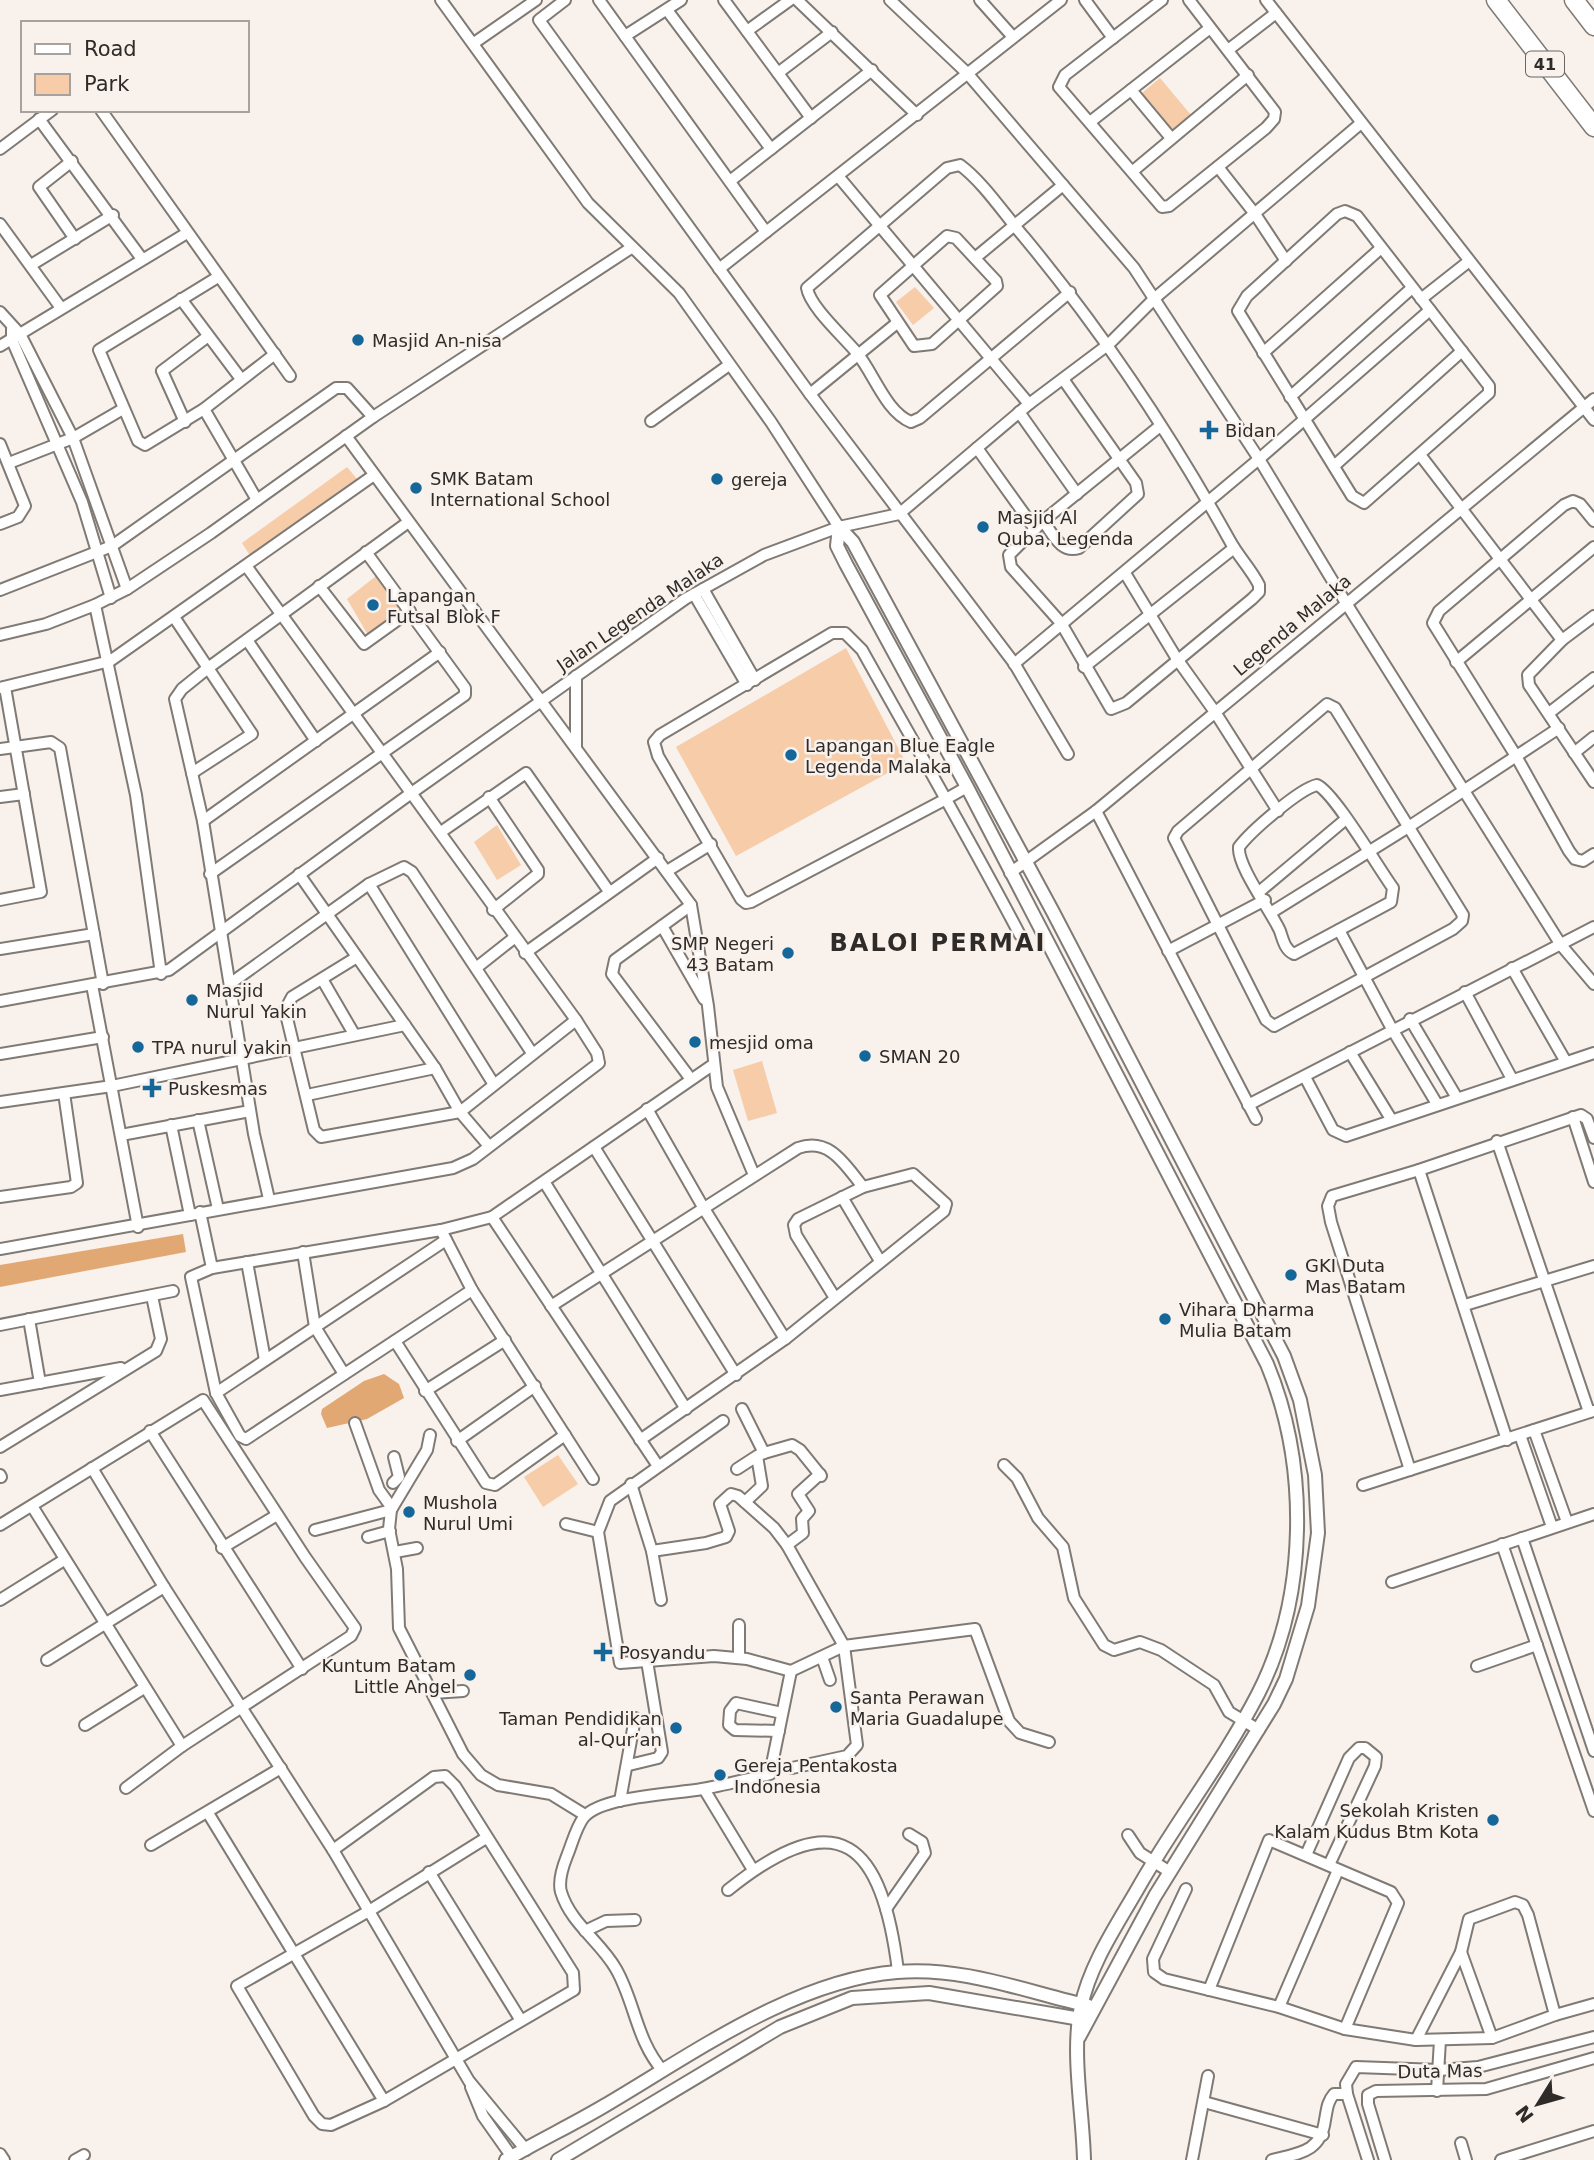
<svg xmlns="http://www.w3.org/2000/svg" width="1594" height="2160" font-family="'DejaVu Sans',sans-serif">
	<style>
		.green { fill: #f6cca9 }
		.water { fill: #e2a874 }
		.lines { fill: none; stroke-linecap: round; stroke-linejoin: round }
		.minor-casing { stroke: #807a75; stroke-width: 14 }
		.tertiary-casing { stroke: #807a75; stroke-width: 16 }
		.trunk-casing { stroke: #807a75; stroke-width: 21 }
		.minor { stroke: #fff; stroke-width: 10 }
		.tertiary { stroke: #fff; stroke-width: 12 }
		.trunk { stroke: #fff; stroke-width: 18 }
		.poi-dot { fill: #166799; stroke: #f8f1ec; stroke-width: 2.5 }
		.labels { text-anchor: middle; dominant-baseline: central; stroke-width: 5; stroke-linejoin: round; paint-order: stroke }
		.shield { fill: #f8f1ec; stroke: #6b6664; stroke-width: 2 }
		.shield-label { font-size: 16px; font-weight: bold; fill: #2e2b29 }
		.poi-label { font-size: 18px; fill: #2e2b29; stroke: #f8f1ec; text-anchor: start }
		.street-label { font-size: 18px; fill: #2e2b29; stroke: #f8f1ec }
		.district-label { font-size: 24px; font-weight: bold; letter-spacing: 2px; fill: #2e2b29; stroke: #f8f1ec }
	</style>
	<rect width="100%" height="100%" fill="#f8f1ec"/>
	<g class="green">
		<path d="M 1160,78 L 1191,115 L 1172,130 L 1142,93 Z"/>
		<path d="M 915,287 L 934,308 L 913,325 L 896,302 Z"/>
		<path d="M 347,467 L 357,479 L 251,557 L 242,543 Z"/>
		<path d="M 376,576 L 400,611 L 368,635 L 347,599 Z"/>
		<path d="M 846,648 L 906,763 L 736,856 L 676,747 Z"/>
		<path d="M 497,825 L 521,865 L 497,880 L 474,842 Z"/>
		<path d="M 762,1061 L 777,1113 L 748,1121 L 733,1070 Z"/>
		<path d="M 558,1455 L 578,1484 L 543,1507 L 524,1477 Z"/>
	</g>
	<g class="water">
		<path d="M 183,1234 L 186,1252 L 0,1287 L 0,1265 Z"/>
		<path d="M 384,1374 L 399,1384 L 404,1398 L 367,1419 L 327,1428 L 321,1414 L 322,1409 L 364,1381 Z"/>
	</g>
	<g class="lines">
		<defs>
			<g id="minor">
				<path d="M 441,0 L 588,203 L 679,293 L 771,422 L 839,527"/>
				<path d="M 565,0 L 539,20 L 810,394 L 1014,663 L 1068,754"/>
				<path d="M 599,0 L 766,232"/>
				<path d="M 724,0 L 811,118"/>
				<path d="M 797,0 L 917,115"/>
				<path d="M 890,0 L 967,73 L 1134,268 L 1259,459 L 1346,603 L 1561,945 L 1594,984"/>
				<path d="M 980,0 L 1013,37"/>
				<path d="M 1085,0 L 1113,38"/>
				<path d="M 1162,0 L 1065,75 L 1059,87 L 1162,207 L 1169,206 L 1266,128 L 1274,119 L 1275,112 L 1189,0"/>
				<path d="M 1266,0 L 1594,420"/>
				<path d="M 667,10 L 771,149"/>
				<path d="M 747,31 L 790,0"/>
				<path d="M 625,36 L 681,0"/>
				<path d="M 474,43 L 536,0"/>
				<path d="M 1228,50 L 1276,13"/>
				<path d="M 778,73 L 832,32"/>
				<path d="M 1131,90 L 1171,138"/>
				<path d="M 101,110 L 290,376"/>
				<path d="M 39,119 L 142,259"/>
				<path d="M 1090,122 L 1210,28"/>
				<path d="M 0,149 L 52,110"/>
				<path d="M 72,161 L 39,187 L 75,239"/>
				<path d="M 1218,167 L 1255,214 L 1286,261"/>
				<path d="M 1133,171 L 1248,75"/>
				<path d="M 838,176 L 1029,404"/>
				<path d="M 730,181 L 872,70"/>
				<path d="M 1345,211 L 1357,216 L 1489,386 L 1489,393 L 1364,503 L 1352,496 L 1238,311 L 1247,296 L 1337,214 Z"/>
				<path d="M 0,224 L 61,308"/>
				<path d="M 947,236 L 956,238 L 996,281 L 997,286 L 932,344 L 914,346 L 880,295 Z"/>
				<path d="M 975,258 L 1063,185"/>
				<path d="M 31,265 L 113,215"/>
				<path d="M 719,269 L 1061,0"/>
				<path d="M 218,277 L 99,350 L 138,441 L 145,445 L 204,409 L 275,354"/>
				<path d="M 1070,292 L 920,418 L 911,422 C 886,412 874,374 857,353 C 844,337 810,307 807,288 L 947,168 L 960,165 C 984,183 1004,214 1024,237 C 1102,331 1170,433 1230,541 C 1238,556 1251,569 1259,585 L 1259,592 L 1252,599 L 1126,703 L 1111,709 L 1061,623 L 1011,567 L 1009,555 L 1043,521 L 1160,426"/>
				<path d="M 181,299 L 241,379"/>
				<path d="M 1421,299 L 1468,262"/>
				<path d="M 0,312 L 20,334 L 73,438 L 127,589"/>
				<path d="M 12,329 L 12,340 L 82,502 L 111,598"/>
				<path d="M 0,346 L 187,233"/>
				<path d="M 1263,353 L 1380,249"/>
				<path d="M 810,394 L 897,323"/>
				<path d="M 1290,397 L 1412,288"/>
				<path d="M 204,409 L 257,500"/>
				<path d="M 1019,412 L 1077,494"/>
				<path d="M 651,421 L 729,365"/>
				<path d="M 185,422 L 162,371 L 207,337"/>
				<path d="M 346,436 L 691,905 L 708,1006 L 717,1087 L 754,1175"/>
				<path d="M 0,444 L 25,506 L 18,517 L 0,524"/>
				<path d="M 977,448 L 1035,529"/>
				<path d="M 1421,456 L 1562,640"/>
				<path d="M 9,463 L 73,438 L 123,409"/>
				<path d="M 1334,466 L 1462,351"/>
				<path d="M 1043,521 C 1053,534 1061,554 1079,548 L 1138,494 L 1136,483 L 1063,379"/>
				<path d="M 1594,521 L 1580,504 L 1573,501 L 1564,505 L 1439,611 L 1433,623 L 1516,756 L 1569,851 L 1575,859 L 1583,861 L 1594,854"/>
				<path d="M 1125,573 L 1177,659 L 1215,712 L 1278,811"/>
				<path d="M 319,586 L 364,644 L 410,611"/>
				<path d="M 703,589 L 755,680"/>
				<path d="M 0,590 L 112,546 L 336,388 L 347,388 L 373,417"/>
				<path d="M 694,594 L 747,685"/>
				<path d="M 95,605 L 136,795 L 161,974"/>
				<path d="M 1594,616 L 1562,640 L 1528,675 L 1529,685 L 1594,782"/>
				<path d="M 174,617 L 252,734 L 192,773"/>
				<path d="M 0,635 L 46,624 L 95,605 L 127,589 L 211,533 L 373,417 L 631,248"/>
				<path d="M 247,640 L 316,741"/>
				<path d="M 1456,662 L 1594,547"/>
				<path d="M 1014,664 L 1259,459 L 1430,310"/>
				<path d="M 1084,667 L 1234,548"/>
				<path d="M 576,676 L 576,746"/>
				<path d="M 0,688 L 110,661 L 374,475"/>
				<path d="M 1327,704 L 1335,708 L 1463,915 L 1462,921 L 1453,929 L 1274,1026 L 1266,1020 L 1174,838 L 1178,831 Z"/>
				<path d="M 1549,713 L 1594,678"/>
				<path d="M 0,749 L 51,742 L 60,748 L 103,984"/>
				<path d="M 1574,753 L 1594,737"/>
				<path d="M 1317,785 C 1334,792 1379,869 1393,888 L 1391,902 L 1294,954 C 1285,950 1283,940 1280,931 C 1271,911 1237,866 1239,847 C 1250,832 1299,789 1317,785 Z"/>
				<path d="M 967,787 L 946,799 L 751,902 L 746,903 L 741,899 L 658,756 L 654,742 L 660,735 L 832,633 L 845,633 L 862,650 C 915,745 969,838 1020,935"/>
				<path d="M 0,797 L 24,794"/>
				<path d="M 489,797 L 538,870 L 538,874 L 493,910"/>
				<path d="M 1096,811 L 1256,1119"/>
				<path d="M 203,821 L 440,652"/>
				<path d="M 441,832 L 526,773 L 608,890"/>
				<path d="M 667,871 L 711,844"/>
				<path d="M 1010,873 L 1096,811 L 1594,399"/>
				<path d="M 210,874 L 465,695 L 465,688 L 366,552"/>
				<path d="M 299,874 L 435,1068 L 460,1112 L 489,1146"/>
				<path d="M 369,884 L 493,1083"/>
				<path d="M 1259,892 L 1346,819"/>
				<path d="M 0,900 L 41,892 L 5,687"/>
				<path d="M 1272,912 L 1410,826 L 1559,728"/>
				<path d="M 662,926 L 704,999"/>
				<path d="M 1339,930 L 1392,1029 L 1437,1104"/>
				<path d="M 0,949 L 94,934"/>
				<path d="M 1168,951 L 1265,900"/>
				<path d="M 525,953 L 658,858"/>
				<path d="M 357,957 L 292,997 L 285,1010 L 314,1130 L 321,1137 L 460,1112 L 576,1020"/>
				<path d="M 476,968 L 514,938"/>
				<path d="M 1512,968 L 1566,1062"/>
				<path d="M 322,979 L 354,1034"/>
				<path d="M 231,983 L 369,884 L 404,867 L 412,872 L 532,1053"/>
				<path d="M 92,985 L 138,1227"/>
				<path d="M 1465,992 L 1512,1079"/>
				<path d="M 0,1001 L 169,970 L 410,794 L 685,599 L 764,555 L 839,527 L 899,514 L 1029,404 L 1109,344 L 1155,298 L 1360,124"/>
				<path d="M 1410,1019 L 1457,1098"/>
				<path d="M 1350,1052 L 1391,1119"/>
				<path d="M 0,1054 L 103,1037"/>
				<path d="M 1305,1077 L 1333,1130 L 1346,1136 L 1594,1053"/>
				<path d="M 690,1078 L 612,974 L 615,960 L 691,905"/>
				<path d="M 307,1095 L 435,1068"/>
				<path d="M 0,1102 L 112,1086 L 405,1025"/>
				<path d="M 1248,1105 L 1594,927"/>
				<path d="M 647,1109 L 703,1207 L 785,1339"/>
				<path d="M 1573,1117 L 1594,1182"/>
				<path d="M 198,1120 L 218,1209"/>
				<path d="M 171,1125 L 190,1215"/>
				<path d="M 121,1135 L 250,1111"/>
				<path d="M 1497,1141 L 1589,1412"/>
				<path d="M 594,1147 L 736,1375"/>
				<path d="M 1419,1170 L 1507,1440"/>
				<path d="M 545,1183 L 686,1409"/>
				<path d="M 0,1197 L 71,1187 L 77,1183 L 64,1093"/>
				<path d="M 842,1197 L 880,1261"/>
				<path d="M 269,1199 L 254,1134 L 203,821 L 175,699 L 182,689 L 208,668 L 407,523"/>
				<path d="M 200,1212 L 212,1268"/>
				<path d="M 492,1217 L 658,1466"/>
				<path d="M 441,1230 L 472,1290 L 593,1479"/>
				<path d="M 0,1249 L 453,1168 L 473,1159 L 599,1063 L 597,1053 L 576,1020 L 247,567"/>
				<path d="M 303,1252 L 315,1327 L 344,1374"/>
				<path d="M 247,1262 L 265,1360"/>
				<path d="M 472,1290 L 246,1439 L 240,1436 L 216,1393 L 191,1277 L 212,1268 L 441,1230 L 492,1217 L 714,1064"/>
				<path d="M 1465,1305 L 1594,1266"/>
				<path d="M 551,1306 L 798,1148 C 830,1137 845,1165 863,1187"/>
				<path d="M 29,1319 L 40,1383"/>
				<path d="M 0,1325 L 173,1291"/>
				<path d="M 395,1341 L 486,1483 L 495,1485 L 565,1435"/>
				<path d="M 0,1390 L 121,1368"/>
				<path d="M 425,1391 L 505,1340"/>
				<path d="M 216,1393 L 446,1240"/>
				<path d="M 742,1409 L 764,1453 L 759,1455"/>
				<path d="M 723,1421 L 610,1501 L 598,1532 L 620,1663 L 714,1656 L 747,1659 L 791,1671 L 844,1646 L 975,1629 L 1009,1721 L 1020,1733 L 1049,1742"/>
				<path d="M 355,1423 L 379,1490 L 392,1508"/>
				<path d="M 1534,1430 L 1567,1522"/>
				<path d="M 150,1431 L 302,1669"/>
				<path d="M 430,1435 L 427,1450 L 391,1510 L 389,1529 L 397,1569 L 399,1628 L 463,1754 L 481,1775 L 498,1785 L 551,1794 L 585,1815"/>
				<path d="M 1520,1435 L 1552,1527"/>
				<path d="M 640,1440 L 785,1339 L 944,1211 L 946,1204 L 913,1174 L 863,1187 L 798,1219 L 794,1225 L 796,1235 L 835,1298"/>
				<path d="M 457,1441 L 535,1386"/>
				<path d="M 0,1447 L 156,1351 L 161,1339 L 152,1296"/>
				<path d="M 764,1453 L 792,1445 L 800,1450 L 821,1476"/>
				<path d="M 1004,1465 L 1017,1478 L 1038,1518 L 1063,1547 L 1074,1598 L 1104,1645 L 1114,1650 L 1140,1642 L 1161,1650 L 1214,1685 L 1229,1712 L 1259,1730"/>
				<path d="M 92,1468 L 164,1587 L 333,1850 L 469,2081 L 526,2150"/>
				<path d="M 737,1469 L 757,1456 L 762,1486 L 745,1502"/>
				<path d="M 1410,1470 L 1331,1222 L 1328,1206 L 1332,1196 L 1419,1170 L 1581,1115 L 1587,1119 L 1594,1138"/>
				<path d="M 0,1475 L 1,1477"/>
				<path d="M 393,1483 L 399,1477 L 394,1457"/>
				<path d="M 631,1484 L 652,1551 L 661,1600"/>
				<path d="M 1363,1485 L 1593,1411"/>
				<path d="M 32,1506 L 182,1746"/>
				<path d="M 566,1524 L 598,1532"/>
				<path d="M 0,1525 L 203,1400 L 305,1557 L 355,1628 L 351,1636 L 182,1746 L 126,1788"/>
				<path d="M 315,1530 L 391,1510"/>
				<path d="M 368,1537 L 390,1531"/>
				<path d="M 1522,1538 L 1594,1751"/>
				<path d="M 1502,1544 L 1594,1811"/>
				<path d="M 222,1548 L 277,1515"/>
				<path d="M 652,1551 L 706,1543 L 726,1537 L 729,1531 L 720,1504 L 731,1494 L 738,1496 L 774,1528 L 787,1545"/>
				<path d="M 395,1552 L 417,1548"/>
				<path d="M 1392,1582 L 1594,1514"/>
				<path d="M 0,1600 L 64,1560"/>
				<path d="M 739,1625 L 739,1658"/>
				<path d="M 822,1657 L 830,1680"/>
				<path d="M 47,1660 L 164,1587"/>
				<path d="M 1477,1666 L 1537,1645"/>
				<path d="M 433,1693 L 463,1691"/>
				<path d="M 85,1725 L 144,1688"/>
				<path d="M 779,1731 L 735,1730 L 729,1725 L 730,1711 L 736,1703 L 782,1713"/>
				<path d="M 629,1765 L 658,1758 L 662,1752 L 647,1661"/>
				<path d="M 792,1768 L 847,1756 L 857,1745 L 844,1646 L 787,1545 L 803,1533 L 802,1519 L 809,1511 L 798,1494 L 820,1474"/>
				<path d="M 704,1789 L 753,1870"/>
				<path d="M 620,1801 L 635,1718"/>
				<path d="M 208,1813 L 384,2101"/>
				<path d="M 1128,1835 L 1140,1853 L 1170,1872"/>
				<path d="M 151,1845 L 281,1768"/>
				<path d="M 333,1850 L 434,1777 L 445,1776 L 455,1786 L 573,1973 L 574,1990 L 384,2101 L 331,2125 L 322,2124 L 314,2116 L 237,1986 L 369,1911 L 486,1838"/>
				<path d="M 1306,1855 L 1349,1758 L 1359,1748 L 1365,1748 L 1376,1757 L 1375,1766 L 1329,1865"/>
				<path d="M 429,1872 L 520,2019"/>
				<path d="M 1186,1889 L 1153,1959 L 1154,1972 L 1164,1979 L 1279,2007 L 1345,2029 L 1416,2040 L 1492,2038 L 1555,2015 L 1594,2004"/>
				<path d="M 728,1890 C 840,1800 882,1843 898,1971"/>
				<path d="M 886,1909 L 925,1853 L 922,1842 L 909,1834"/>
				<path d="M 585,1931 L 606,1921 L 635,1920"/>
				<path d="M 1461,1952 L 1492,2038"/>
				<path d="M 1209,1990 L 1269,1840 L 1391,1892 L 1398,1903 L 1345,2029"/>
				<path d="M 1279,2007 L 1338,1870"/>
				<path d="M 1416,2040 L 1461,1952 L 1469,1919 L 1515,1902 L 1523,1905 L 1528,1915 L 1555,2015"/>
				<path d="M 663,2071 C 636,2040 635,2002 616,1969 C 600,1941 571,1924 561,1892 C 558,1881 563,1866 567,1856 C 572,1844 576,1827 584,1817 C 602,1796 675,1794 702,1789 C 725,1785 748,1779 770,1774 L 791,1671"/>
				<path d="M 471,2087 L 483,2116 L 512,2157"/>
				<path d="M 1437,2091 L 1440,2040"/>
				<path d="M 1204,2102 L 1323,2135"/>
				<path d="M 1461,2143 L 1466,2160"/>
				<path d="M 0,2154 L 4,2160"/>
				<path d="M 75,2160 L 84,2155"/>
				<path d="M 1192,2160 L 1208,2076"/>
				<path d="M 1272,2160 C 1300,2153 1321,2152 1325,2120 C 1327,2110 1327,2102 1334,2094 L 1347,2094"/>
				<path d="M 1368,2160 L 1347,2094 L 1346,2084 L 1356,2067 L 1439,2070 L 1478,2067 L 1594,2037"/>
				<path d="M 1385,2160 L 1368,2104 L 1368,2095 L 1376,2091 L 1486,2089 L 1594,2058"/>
				<path d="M 1501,2160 L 1594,2131"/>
			</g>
			<g id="tertiary">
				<path d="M 839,527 L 837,546 L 846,564 L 967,787 L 1267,1364 C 1309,1465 1308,1596 1258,1694 C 1224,1760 1178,1819 1141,1883 C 1119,1922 1090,1963 1081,2007 C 1071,2052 1083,2113 1084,2160"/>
				<path d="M 839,527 L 853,542 L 1053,912 L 1284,1356 L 1300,1400 L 1315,1475 L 1318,1533 L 1308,1606 L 1286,1679 L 1274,1704 L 1155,1896 L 1079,2037"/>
				<path d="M 506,2160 C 538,2141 572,2125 604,2106 C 691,2055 794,1980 897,1972 C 962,1966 1027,1992 1089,2006"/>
				<path d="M 558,2160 L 780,2027 L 852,1998 L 929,1993 L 1086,2020"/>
			</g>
			<g id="trunk">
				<path d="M 1496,0 L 1594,127"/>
				<path d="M 1574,0 L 1594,26"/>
			</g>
		</defs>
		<use href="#minor" class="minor-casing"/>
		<use href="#tertiary" class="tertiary-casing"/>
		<use href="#trunk" class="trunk-casing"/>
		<use href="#minor" class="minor"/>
		<use href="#tertiary" class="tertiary"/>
		<use href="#trunk" class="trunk"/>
	</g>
	<g class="poi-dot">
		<circle cx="358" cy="340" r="7"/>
		<path d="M1205.5 419.5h7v7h7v7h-7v7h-7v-7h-7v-7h7z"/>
		<circle cx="717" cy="479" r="7"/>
		<circle cx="416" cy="488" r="7"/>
		<circle cx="983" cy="527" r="7"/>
		<circle cx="373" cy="605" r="7"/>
		<circle cx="791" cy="755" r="7"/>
		<circle cx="788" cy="953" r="7"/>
		<circle cx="192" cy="1000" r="7"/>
		<circle cx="695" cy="1042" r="7"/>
		<circle cx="138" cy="1047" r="7"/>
		<circle cx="865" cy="1056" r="7"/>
		<path d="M148.5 1077.5h7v7h7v7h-7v7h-7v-7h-7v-7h7z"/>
		<circle cx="1291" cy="1275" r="7"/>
		<circle cx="1165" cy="1319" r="7"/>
		<circle cx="409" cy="1512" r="7"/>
		<path d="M599.5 1641.5h7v7h7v7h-7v7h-7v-7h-7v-7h7z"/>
		<circle cx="470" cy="1675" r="7"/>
		<circle cx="836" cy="1707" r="7"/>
		<circle cx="676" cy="1728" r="7"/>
		<circle cx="720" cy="1775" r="7"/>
		<circle cx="1493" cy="1820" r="7"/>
	</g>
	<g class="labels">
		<rect class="shield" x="1526" y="51.5" width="38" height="25" rx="5"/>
		<g class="shield-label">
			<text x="1545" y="64">41</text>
		</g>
		<g class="poi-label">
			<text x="372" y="340">Masjid An-nisa</text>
			<text x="1225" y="430">Bidan</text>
			<text x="430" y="478">SMK Batam<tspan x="430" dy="21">International School</tspan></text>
			<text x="731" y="479">gereja</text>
			<text x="997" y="517">Masjid Al<tspan x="997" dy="21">Quba, Legenda</tspan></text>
			<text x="387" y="595">Lapangan<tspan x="387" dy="21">Futsal Blok F</tspan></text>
			<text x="805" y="745">Lapangan Blue Eagle<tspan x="805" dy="21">Legenda Malaka</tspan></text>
			<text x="774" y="943" text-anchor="end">SMP Negeri<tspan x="774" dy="21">43 Batam</tspan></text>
			<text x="206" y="990">Masjid<tspan x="206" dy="21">Nurul Yakin</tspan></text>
			<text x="709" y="1042">mesjid oma</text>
			<text x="152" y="1047">TPA nurul yakin</text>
			<text x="879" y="1056">SMAN 20</text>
			<text x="168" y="1088">Puskesmas</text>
			<text x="1305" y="1265">GKI Duta<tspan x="1305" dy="21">Mas Batam</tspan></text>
			<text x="1179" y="1309">Vihara Dharma<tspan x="1179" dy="21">Mulia Batam</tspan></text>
			<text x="423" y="1502">Mushola<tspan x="423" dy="21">Nurul Umi</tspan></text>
			<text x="619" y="1652">Posyandu</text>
			<text x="456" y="1665" text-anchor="end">Kuntum Batam<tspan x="456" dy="21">Little Angel</tspan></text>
			<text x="850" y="1697">Santa Perawan<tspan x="850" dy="21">Maria Guadalupe</tspan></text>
			<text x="662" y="1718" text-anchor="end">Taman Pendidikan<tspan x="662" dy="21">al-Qur’an</tspan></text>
			<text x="734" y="1765">Gereja Pentakosta<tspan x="734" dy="21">Indonesia</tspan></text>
			<text x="1479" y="1810" text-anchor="end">Sekolah Kristen<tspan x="1479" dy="21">Kalam Kudus Btm Kota</tspan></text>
		</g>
		<g class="street-label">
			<text transform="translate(640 612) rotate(-34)">Jalan Legenda Malaka</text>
			<text transform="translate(1292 625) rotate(-40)">Legenda Malaka</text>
			<text transform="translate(1440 2071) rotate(-1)">Duta Mas</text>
		</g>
		<g class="district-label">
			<text x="938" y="943">BALOI PERMAI</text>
		</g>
	</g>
	<rect x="21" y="21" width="228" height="91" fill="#f8f1ec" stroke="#a7a29e" stroke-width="2"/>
	<rect x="35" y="44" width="35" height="10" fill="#ffffff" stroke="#a7a29e" stroke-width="2"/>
	<text x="84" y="56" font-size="21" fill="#2e2b29">Road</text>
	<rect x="35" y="74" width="35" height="21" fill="#f6cca9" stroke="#a7a29e" stroke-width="2"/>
	<text x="84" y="91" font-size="21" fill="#2e2b29">Park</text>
	<g transform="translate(1538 2104) rotate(233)" stroke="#f8f1ec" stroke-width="5" paint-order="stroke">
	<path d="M0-5L12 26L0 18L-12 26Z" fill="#2e2b29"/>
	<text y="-10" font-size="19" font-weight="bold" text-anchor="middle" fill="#2e2b29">N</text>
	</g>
</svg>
